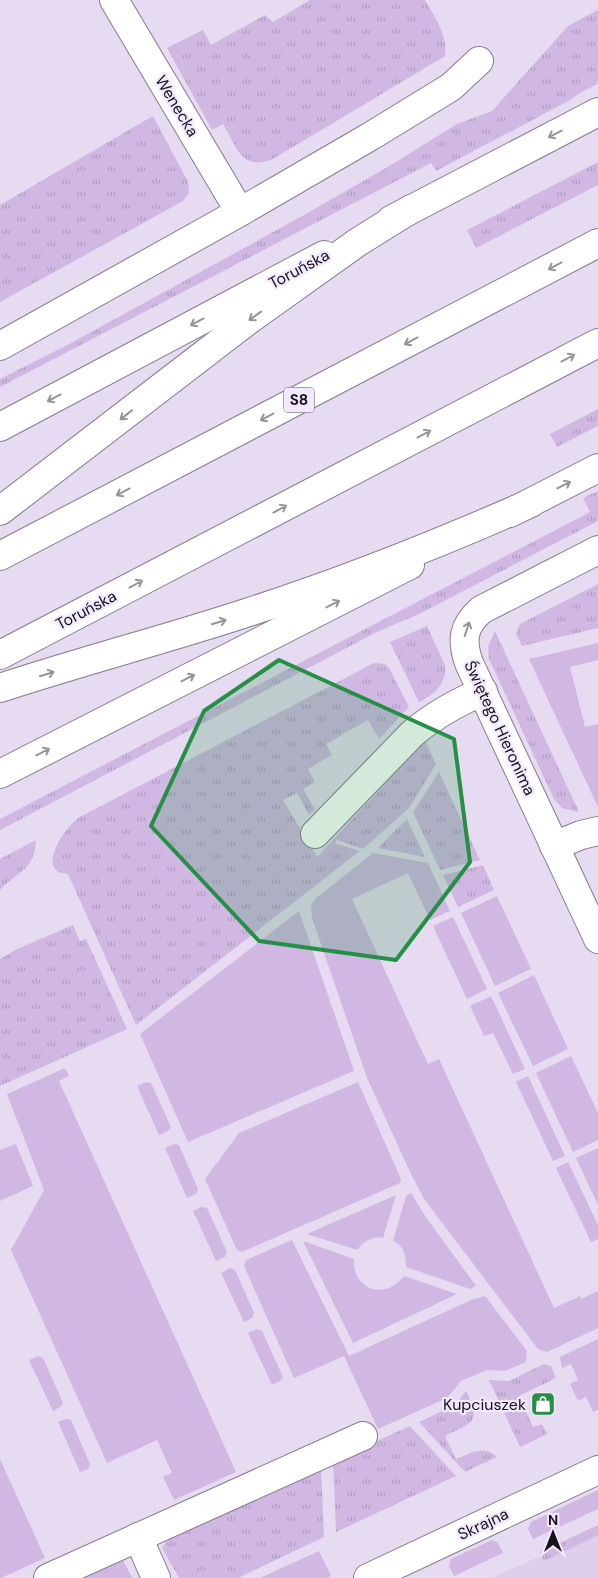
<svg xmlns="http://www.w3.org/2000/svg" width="598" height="1578" font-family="'DM Sans',sans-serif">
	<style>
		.built { fill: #ddcee9 }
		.grass { fill: url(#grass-tufts) }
		.green { fill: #d0b8e3 }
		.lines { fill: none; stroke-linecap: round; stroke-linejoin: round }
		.minor-casing { stroke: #857b8d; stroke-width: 30 }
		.major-casing { stroke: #857b8d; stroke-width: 30 }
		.highway-casing { stroke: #857b8d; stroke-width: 30 }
		.minor { stroke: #fff; stroke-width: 28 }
		.major { stroke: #fff; stroke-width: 28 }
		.highway { stroke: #fff; stroke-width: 28 }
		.oneway { stroke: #969498 }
		.marked { fill: #258f46; fill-opacity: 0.2; stroke: #258f46; stroke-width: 4; stroke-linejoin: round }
		.labels { text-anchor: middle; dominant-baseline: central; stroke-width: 4.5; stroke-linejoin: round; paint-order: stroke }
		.shield { fill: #f3e8fd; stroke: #58525d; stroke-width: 1 }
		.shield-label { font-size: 15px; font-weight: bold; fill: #161219 }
		.street-label { font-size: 16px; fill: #161219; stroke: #f3e8fd }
		.poi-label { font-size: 16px; fill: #161219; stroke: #f3e8fd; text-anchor: end }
	</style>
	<defs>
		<pattern id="grass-tufts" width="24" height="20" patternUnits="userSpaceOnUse" patternTransform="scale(1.25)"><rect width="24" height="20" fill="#d0b8e3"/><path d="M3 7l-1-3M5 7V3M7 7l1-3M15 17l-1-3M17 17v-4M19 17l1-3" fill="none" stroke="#b29dc2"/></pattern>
	</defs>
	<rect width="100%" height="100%" fill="#e6dbf0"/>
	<path class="built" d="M 598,1530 L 598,1578 L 492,1578 Z"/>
	<g class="grass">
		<path d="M 310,0 L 425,0 C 435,18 448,35 445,56 L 273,159 C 241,172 237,147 223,124 L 212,130 L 167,48 L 203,30 L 211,45 L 265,15 L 273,22 Z"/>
		<path d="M 598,10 L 598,80 L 597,84 C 589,89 579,92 572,99 L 436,171 L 431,163 L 0,387 L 0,379 L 75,341 L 304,215 L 386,168 L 457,124 L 492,111 L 568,26 Z"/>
		<path d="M 153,116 L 188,182 L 189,193 L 183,201 L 0,302 L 0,205 Z"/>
		<path d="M 598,162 L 598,185 L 476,248 L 467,230 Z"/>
		<path d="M 598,409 L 598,426 L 557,447 L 550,434 Z"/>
		<path d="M 598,491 L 598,521 L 421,613 L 377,632 L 0,830 L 0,819 L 590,512 L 583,498 Z"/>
		<path d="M 598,584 L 598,628 L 522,646 L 516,634 L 520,624 Z"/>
		<path d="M 427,626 L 445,665 C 447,683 434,695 419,702 L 390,642 Z"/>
		<path d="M 495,631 L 579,812 L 562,808 L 554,799 L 489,659 L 488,647 Z"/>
		<path d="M 374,663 L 385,664 L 389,668 L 409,707 L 379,739 L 368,720 L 326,744 L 332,755 L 308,769 L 315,782 L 303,789 L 315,809 L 309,815 L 297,793 L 283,800 L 317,857 L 425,741 L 436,764 L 409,808 L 363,849 L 337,840 L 335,843 L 360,851 L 136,1025 L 68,874 L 58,872 L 53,866 C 50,850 66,828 78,818 Z"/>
		<path d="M 439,772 L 480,860 L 440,870 L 413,812 Z"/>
		<path d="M 407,819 L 425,857 L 378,848 Z"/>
		<path d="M 36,840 C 34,872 18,870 0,890 L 0,859 Z"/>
		<path d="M 483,865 L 494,890 L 458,907 L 443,875 Z"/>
		<path d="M 73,925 L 80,941 L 86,939 L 127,1029 L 0,1086 L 0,959 L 17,949 Z"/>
		<path d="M 544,1364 L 551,1366 L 556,1378 L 519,1396 L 533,1427 L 542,1424 L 547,1434 L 520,1447 L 489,1380 L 509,1381 Z"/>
		<path d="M 466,1391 C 482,1424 472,1422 445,1436 L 456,1459 C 471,1454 483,1444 497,1457 L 465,1472 L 419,1422 L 455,1405 Z"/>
		<path d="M 410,1426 L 456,1476 L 336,1532 L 333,1461 Z"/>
		<path d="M 321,1466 L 324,1537 L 238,1578 L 179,1578 L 162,1548 L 168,1539 Z"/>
		<path d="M 598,1525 L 598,1535 L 544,1561 L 540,1552 Z"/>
	</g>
	<g class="green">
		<path d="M 598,643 L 598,660 L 570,667 L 585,727 L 598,724 L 598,807 L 529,659 Z"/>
		<path d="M 373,853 L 428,863 L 450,911 L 430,920 L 408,873 L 352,899 L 428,1064 L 439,1059 L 554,1308 L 580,1296 L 581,1299 L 598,1291 L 598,1328 L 547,1352 L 538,1349 L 424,1199 L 410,1172 L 367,1078 L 312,918 L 311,906 L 315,899 Z"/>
		<path d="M 497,896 L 531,969 L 495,986 L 461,913 Z"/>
		<path d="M 299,911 L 354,1071 L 188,1142 L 140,1034 Z"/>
		<path d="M 453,917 L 487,989 L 467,999 L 433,926 Z"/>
		<path d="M 534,975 L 568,1049 L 533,1066 L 498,993 Z"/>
		<path d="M 491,996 L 525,1069 L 513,1074 L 493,1033 L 484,1036 L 470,1006 Z"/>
		<path d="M 571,1056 L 598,1113 L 598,1140 L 573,1152 L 536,1073 Z"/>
		<path d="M 65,1068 L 69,1076 L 59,1081 L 236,1472 L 174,1500 L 163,1477 L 172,1473 L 157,1440 L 107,1463 L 11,1250 L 44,1190 L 7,1094 Z"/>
		<path d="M 528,1076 L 565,1156 L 553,1161 L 516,1082 Z"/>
		<path d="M 146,1082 L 151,1083 L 171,1127 L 168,1131 L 159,1135 L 137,1086 Z"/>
		<path d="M 358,1082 L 401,1179 L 400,1183 L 242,1252 L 237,1250 L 205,1179 L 239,1133 Z"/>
		<path d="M 16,1144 L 33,1186 L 0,1201 L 0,1150 Z"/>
		<path d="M 174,1144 L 179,1145 L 198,1189 L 196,1194 L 187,1198 L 165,1148 Z"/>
		<path d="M 598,1148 L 598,1205 L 576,1158 Z"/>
		<path d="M 568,1162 L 598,1225 L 598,1239 L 591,1242 L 556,1168 Z"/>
		<path d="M 411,1193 L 425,1216 L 476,1286 L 470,1289 L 406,1267 C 406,1255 404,1246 393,1241 L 406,1196 Z"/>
		<path d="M 396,1195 L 383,1238 C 371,1236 364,1242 357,1250 L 307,1234 Z"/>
		<path d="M 202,1207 L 207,1208 L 227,1252 L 225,1257 L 216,1261 L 193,1211 Z"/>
		<path d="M 292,1240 L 349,1356 L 471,1300 L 485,1296 L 527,1351 L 526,1362 L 505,1371 L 487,1370 L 461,1381 L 447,1398 L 378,1429 L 344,1356 L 294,1378 L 244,1266 L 246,1260 Z"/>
		<path d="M 303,1241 L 354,1259 C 352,1290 385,1301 404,1276 L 457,1294 L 353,1343 Z"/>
		<path d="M 230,1268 L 235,1270 L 254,1313 L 252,1318 L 244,1322 L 221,1273 Z"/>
		<path d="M 257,1329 L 262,1331 L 283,1377 L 280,1381 L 272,1385 L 248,1333 Z"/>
		<path d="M 598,1339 L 598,1410 L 593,1412 L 586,1397 L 578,1401 L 570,1384 L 578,1380 L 571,1364 L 562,1368 L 560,1357 Z"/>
		<path d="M 38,1356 L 43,1358 L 63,1403 L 60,1407 L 53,1411 L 29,1360 Z"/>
		<path d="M 66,1419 L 71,1420 L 90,1464 L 88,1469 L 80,1472 L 58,1422 Z"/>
		<path d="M 0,1459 L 45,1558 L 1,1578 L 0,1578 Z"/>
		<path d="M 598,1490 L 598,1509 L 533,1539 L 528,1529 L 531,1522 Z"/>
		<path d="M 492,1540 L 498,1543 L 503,1553 L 454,1576 L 449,1566 L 451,1559 Z"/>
		<path d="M 319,1551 L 331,1576 L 327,1578 L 260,1578 Z"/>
		<path d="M 120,1559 L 124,1562 L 132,1578 L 78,1578 Z"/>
	</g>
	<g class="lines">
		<defs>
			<g id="minor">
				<path d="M 114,0 L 240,212"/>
				<path d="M 0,346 L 240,212 L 371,136 L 451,87 L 479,61"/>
				<path d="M 598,550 L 481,610 C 463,626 461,640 469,663 L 598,939"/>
				<path d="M 315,834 L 412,734 C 434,715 457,703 483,691"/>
				<path d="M 554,846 L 581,835 L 598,831"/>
				<path d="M 138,1537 L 156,1578"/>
				<path d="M 48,1578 L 363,1436"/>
				<path d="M 368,1578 L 598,1470"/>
			</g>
			<g id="major">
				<path d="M 391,220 L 598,112"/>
				<path d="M 0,427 L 324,255"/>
				<path d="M 510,513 L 598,468"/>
				<path d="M 0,774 L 410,565"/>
			</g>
			<g id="highway">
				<path d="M 0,511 L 250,319 L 358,242 L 411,209"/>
				<path d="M 0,556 L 598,243"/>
				<path d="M 0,655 L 598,343"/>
				<path d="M 0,688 C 82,661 167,639 249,612 C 345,581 438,544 531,503"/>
			</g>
		</defs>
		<use href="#minor" class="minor-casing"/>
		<use href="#major" class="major-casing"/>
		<use href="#highway" class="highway-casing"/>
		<use href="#minor" class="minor"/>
		<use href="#major" class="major"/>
		<use href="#highway" class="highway"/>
	</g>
	<defs><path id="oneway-shaft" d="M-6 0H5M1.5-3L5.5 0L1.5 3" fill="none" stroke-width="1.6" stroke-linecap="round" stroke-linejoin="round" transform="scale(1.25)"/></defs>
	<g class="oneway">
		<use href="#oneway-shaft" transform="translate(555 134) rotate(153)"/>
		<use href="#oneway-shaft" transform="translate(555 266) rotate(152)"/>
		<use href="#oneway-shaft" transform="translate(255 316) rotate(144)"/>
		<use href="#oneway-shaft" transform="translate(197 322) rotate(152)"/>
		<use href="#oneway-shaft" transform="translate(411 341) rotate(152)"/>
		<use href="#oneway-shaft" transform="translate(568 358) rotate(-28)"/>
		<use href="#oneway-shaft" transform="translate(54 398) rotate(152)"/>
		<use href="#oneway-shaft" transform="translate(126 415) rotate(142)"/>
		<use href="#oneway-shaft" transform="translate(267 417) rotate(152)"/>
		<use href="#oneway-shaft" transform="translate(424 434) rotate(-28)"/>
		<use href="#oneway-shaft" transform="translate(564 485) rotate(-27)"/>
		<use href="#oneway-shaft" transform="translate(123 492) rotate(152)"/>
		<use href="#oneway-shaft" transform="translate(280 509) rotate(-28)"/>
		<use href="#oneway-shaft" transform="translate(136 584) rotate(-28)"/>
		<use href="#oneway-shaft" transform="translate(333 604) rotate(-27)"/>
		<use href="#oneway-shaft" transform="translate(219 622) rotate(-17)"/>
		<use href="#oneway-shaft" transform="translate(467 629) rotate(-72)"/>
		<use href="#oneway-shaft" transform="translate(47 674) rotate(-17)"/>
		<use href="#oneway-shaft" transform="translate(188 678) rotate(-27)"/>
		<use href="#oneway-shaft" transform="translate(43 752) rotate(-27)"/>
	</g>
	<path class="marked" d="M 279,660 L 454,739 L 470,862 L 396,960 L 259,941 L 151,826 L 204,711 Z"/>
	<defs>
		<symbol id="shop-square" viewBox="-11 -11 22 22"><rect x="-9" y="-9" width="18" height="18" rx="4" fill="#258f46" stroke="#f3e8fd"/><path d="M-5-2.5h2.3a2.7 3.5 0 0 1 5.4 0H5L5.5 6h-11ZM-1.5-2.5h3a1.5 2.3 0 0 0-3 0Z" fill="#fff"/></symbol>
	</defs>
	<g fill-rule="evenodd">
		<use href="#shop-square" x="529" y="1390" width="28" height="28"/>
	</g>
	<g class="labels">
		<rect class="shield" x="284" y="387.5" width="30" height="25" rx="4"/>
		<g class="shield-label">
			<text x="299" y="400">S8</text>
		</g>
		<g class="street-label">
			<text transform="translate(177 106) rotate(59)">Wenecka</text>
			<text transform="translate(299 269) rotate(-28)">Toruńska</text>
			<text transform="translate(86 610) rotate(-28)">Toruńska</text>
			<text transform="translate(500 728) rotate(65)">Świętego Hieronima</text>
			<text transform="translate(483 1524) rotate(-25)">Skrajna</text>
		</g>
		<g class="poi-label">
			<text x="526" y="1404">Kupciuszek</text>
		</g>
	</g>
	<g transform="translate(553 1533)" stroke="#f3e8fd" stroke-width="4" paint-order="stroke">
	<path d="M0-4L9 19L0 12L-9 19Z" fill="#161219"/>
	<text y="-8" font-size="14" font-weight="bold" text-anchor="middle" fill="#161219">N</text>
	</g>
</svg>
